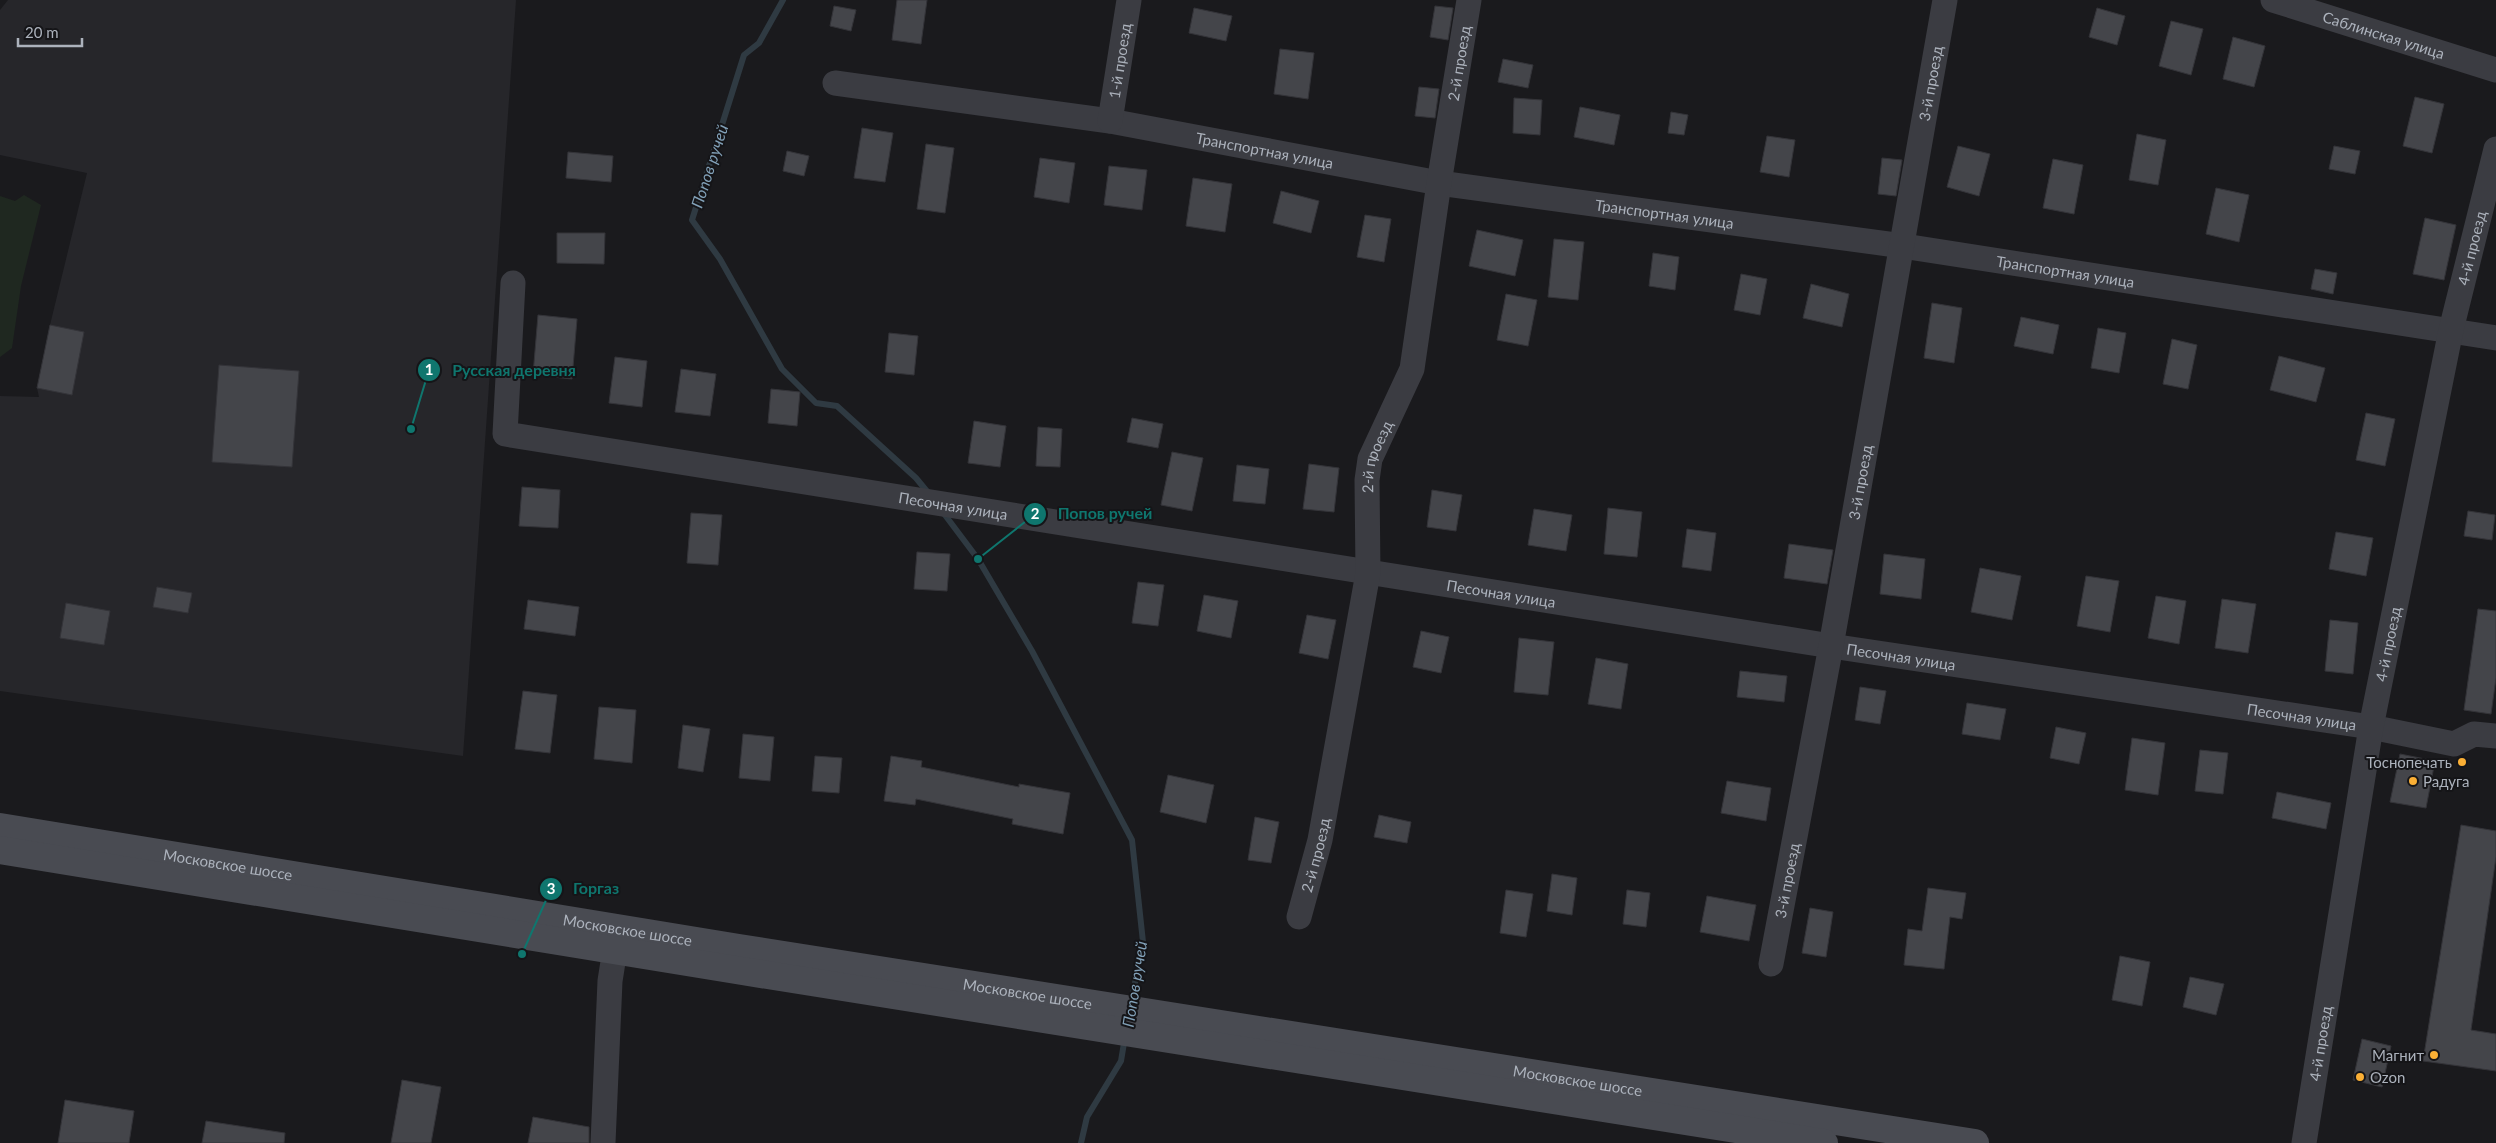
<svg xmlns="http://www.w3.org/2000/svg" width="2496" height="1143" font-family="Lato,sans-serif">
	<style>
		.built { fill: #26262a }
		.green { fill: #1f2820 }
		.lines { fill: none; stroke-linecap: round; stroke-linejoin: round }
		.stream { stroke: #2f3a42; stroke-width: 6 }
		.building { fill: #44454a; stroke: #343439 }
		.minor { stroke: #3b3c42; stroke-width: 25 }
		.secondary { stroke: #494b52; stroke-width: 28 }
		.poi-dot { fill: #faaf35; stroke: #151518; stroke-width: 2 }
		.labels { text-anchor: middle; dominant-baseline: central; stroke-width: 4; stroke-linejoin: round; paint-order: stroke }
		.street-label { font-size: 15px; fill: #acb2bc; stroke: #151518 }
		.poi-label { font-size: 15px; fill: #acb2bc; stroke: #151518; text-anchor: end }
		.water-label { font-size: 16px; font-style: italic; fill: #82a1b8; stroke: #151518 }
		.leader { fill: none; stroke: #0f766e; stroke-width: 2 }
		.callout-dot { fill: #0f766e; stroke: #151518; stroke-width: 2 }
		.mark-label { font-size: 15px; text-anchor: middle; font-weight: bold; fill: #fff }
		.callout-label { font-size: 16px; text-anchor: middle; font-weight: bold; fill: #0f766e; stroke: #151518; stroke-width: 4; stroke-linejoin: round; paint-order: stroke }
	</style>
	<rect width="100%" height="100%" fill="#1a1a1d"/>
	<path class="built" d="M 8,0 L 516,0 L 463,756 L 0,691 L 0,396 L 39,397 L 37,388 L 50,325 L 87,173 L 0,155 L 0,10 Z"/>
	<path class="green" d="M 24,195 L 41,205 L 21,286 L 12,348 L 0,357 L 0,196 L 15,201 Z"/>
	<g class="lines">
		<g class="stream">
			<path d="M 783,0 L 759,43 L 744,55 L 692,220 L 720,259 L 782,369 L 816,403 L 837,406 L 916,478 L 930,495"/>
			<path d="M 942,511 L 978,559 L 1032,651 L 1132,840 L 1143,942 L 1131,1003"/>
			<path d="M 1081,1143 L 1087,1117 L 1121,1061 L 1125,1037"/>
		</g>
	</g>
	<g class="building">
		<path d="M 897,0 L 927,0 L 921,44 L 892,40 Z"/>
		<path d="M 834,6 L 856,10 L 851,31 L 830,26 Z"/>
		<path d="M 1435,6 L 1453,8 L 1448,40 L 1430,37 Z"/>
		<path d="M 1194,8 L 1232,16 L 1226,41 L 1189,33 Z"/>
		<path d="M 2097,8 L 2125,16 L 2117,45 L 2089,37 Z"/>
		<path d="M 2171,21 L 2203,29 L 2191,75 L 2159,66 Z"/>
		<path d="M 2233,37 L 2265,46 L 2254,87 L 2223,79 Z"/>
		<path d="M 1280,49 L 1314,53 L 1308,99 L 1274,94 Z"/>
		<path d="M 1503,59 L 1533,65 L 1528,88 L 1498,82 Z"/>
		<path d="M 1419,87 L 1439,89 L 1435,118 L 1415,116 Z"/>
		<path d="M 2415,97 L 2444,104 L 2432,153 L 2403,146 Z"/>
		<path d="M 1514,98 L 1542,100 L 1540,135 L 1513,133 Z"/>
		<path d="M 1580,107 L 1620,115 L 1614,145 L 1574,137 Z"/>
		<path d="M 1671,112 L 1688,115 L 1684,135 L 1668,133 Z"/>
		<path d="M 862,128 L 893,133 L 885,182 L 854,178 Z"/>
		<path d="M 2137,134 L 2166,140 L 2158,185 L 2129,180 Z"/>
		<path d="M 1767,136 L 1795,140 L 1789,177 L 1760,172 Z"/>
		<path d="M 926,144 L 954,148 L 945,213 L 917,209 Z"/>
		<path d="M 1958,146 L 1990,154 L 1979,196 L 1947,187 Z"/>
		<path d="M 2334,146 L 2360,151 L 2355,174 L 2329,169 Z"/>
		<path d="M 787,151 L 809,156 L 804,176 L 783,171 Z"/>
		<path d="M 568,152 L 613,156 L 611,182 L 566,178 Z"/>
		<path d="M 1040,158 L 1075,163 L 1069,203 L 1034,197 Z"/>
		<path d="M 1882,158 L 1902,160 L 1896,196 L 1878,194 Z"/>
		<path d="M 2053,159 L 2083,165 L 2074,214 L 2043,208 Z"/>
		<path d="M 1109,166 L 1147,170 L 1142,210 L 1104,205 Z"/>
		<path d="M 1193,178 L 1232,184 L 1225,232 L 1186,226 Z"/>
		<path d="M 2216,188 L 2249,195 L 2239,242 L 2206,234 Z"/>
		<path d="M 1281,191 L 1319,201 L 1311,233 L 1273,223 Z"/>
		<path d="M 1365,215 L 1391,219 L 1384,262 L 1357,257 Z"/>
		<path d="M 2425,218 L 2456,225 L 2444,280 L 2413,274 Z"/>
		<path d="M 1477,230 L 1523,240 L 1515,276 L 1469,266 Z"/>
		<path d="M 557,233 L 605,233 L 604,264 L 557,263 Z"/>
		<path d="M 1554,239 L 1584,242 L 1578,300 L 1548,297 Z"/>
		<path d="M 1653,253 L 1679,257 L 1675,290 L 1649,286 Z"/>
		<path d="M 2315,269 L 2337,273 L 2333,294 L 2311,289 Z"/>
		<path d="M 1741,274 L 1767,279 L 1760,315 L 1734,310 Z"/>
		<path d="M 1811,284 L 1849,294 L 1842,327 L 1803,318 Z"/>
		<path d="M 1506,294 L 1537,300 L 1528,346 L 1497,340 Z"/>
		<path d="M 1932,303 L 1962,308 L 1954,363 L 1924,358 Z"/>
		<path d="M 538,315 L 577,319 L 572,379 L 533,375 Z"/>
		<path d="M 2021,317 L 2059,325 L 2053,354 L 2014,346 Z"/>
		<path d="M 50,325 L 84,332 L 72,395 L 37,388 Z"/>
		<path d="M 2098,328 L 2126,333 L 2119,373 L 2091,368 Z"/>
		<path d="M 889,333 L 918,336 L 914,375 L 885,372 Z"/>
		<path d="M 2172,339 L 2197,345 L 2188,389 L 2163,384 Z"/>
		<path d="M 2279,356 L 2325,368 L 2316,402 L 2270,390 Z"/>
		<path d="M 615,357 L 647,361 L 642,407 L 609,403 Z"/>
		<path d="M 219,365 L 299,371 L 292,467 L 212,462 Z"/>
		<path d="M 681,369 L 716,374 L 710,416 L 675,412 Z"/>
		<path d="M 771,389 L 800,392 L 797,426 L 768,423 Z"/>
		<path d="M 2366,413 L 2395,419 L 2385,466 L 2356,460 Z"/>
		<path d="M 1132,418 L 1163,424 L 1158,448 L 1127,442 Z"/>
		<path d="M 974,421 L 1006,426 L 1000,467 L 968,463 Z"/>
		<path d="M 1038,427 L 1062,429 L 1060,467 L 1036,466 Z"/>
		<path d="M 1172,452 L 1203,458 L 1192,511 L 1161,505 Z"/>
		<path d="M 1309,464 L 1339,468 L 1334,512 L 1303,509 Z"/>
		<path d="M 1237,465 L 1269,469 L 1265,504 L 1233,501 Z"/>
		<path d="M 522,487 L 560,490 L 558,528 L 519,526 Z"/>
		<path d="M 1432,490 L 1462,495 L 1456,531 L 1427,527 Z"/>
		<path d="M 1608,508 L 1642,512 L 1637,557 L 1604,554 Z"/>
		<path d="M 1534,509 L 1572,515 L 1566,551 L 1528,545 Z"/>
		<path d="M 2468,511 L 2495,515 L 2492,540 L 2464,536 Z"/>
		<path d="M 691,513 L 722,515 L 718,565 L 687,563 Z"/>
		<path d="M 1687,529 L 1716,533 L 1711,571 L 1682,567 Z"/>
		<path d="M 2336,532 L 2373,538 L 2366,576 L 2329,569 Z"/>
		<path d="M 1789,544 L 1833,550 L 1827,584 L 1784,578 Z"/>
		<path d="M 917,552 L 950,554 L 947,591 L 914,589 Z"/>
		<path d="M 1884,554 L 1925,559 L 1921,599 L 1880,594 Z"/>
		<path d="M 1980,568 L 2021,576 L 2012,620 L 1971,612 Z"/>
		<path d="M 2086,576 L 2119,581 L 2110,632 L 2077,626 Z"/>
		<path d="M 1138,582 L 1164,585 L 1158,626 L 1132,623 Z"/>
		<path d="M 157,587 L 192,593 L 188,613 L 153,607 Z"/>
		<path d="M 1204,595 L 1238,601 L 1231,638 L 1197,631 Z"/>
		<path d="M 2156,596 L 2186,601 L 2179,644 L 2148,638 Z"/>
		<path d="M 2222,599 L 2256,604 L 2248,653 L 2215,648 Z"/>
		<path d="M 528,600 L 579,607 L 575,636 L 524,629 Z"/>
		<path d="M 66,603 L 110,611 L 104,645 L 60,638 Z"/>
		<path d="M 2478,609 L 2496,611 L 2496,678 L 2491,714 L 2464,710 Z"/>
		<path d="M 1307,615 L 1336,620 L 1328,659 L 1299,653 Z"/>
		<path d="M 2330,620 L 2358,623 L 2353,674 L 2325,671 Z"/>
		<path d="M 1421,631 L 1449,637 L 1441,673 L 1413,667 Z"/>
		<path d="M 1519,638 L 1554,642 L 1548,695 L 1514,692 Z"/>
		<path d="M 1596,658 L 1628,664 L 1621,709 L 1588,704 Z"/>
		<path d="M 1740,671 L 1787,676 L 1784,702 L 1737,697 Z"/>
		<path d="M 1860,687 L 1886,691 L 1880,724 L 1855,720 Z"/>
		<path d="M 523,691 L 557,695 L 550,753 L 515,749 Z"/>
		<path d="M 1967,703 L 2006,709 L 2000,740 L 1962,734 Z"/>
		<path d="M 599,707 L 636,710 L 632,763 L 594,759 Z"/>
		<path d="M 683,725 L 710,729 L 703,772 L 678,768 Z"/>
		<path d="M 2056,727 L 2086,733 L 2079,764 L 2050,758 Z"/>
		<path d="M 743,734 L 774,737 L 770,781 L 739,778 Z"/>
		<path d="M 2132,738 L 2165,743 L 2158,795 L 2125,790 Z"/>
		<path d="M 2200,750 L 2228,753 L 2223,794 L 2195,791 Z"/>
		<path d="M 2400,754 L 2435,761 L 2426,808 L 2390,802 Z"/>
		<path d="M 815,756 L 842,758 L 839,793 L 812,791 Z"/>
		<path d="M 891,756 L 922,761 L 921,767 L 1019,787 L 1019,784 L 1070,793 L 1063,834 L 1012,824 L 1013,819 L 916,799 L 915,805 L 884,801 Z"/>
		<path d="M 1168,775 L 1214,785 L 1206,823 L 1160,812 Z"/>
		<path d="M 1727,781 L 1771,788 L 1766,821 L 1721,813 Z"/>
		<path d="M 2277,792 L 2331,803 L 2326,829 L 2272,818 Z"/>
		<path d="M 1379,815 L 1411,822 L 1407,843 L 1374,837 Z"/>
		<path d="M 1255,817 L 1279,822 L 1271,863 L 1248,860 Z"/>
		<path d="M 2461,825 L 2496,831 L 2496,857 L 2471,1030 L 2496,1034 L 2496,1071 L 2423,1061 Z"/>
		<path d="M 1552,874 L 1577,878 L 1572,915 L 1547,911 Z"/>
		<path d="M 1928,888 L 1966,893 L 1962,919 L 1950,917 L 1944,969 L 1904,965 L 1908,929 L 1922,931 Z"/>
		<path d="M 1506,890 L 1533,894 L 1526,937 L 1500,933 Z"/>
		<path d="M 1627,890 L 1650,893 L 1646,927 L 1623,924 Z"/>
		<path d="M 1707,896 L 1756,905 L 1749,941 L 1700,932 Z"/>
		<path d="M 1810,908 L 1833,912 L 1826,957 L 1802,953 Z"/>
		<path d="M 2120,956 L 2150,962 L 2142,1006 L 2112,1000 Z"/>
		<path d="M 2190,977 L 2224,984 L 2216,1015 L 2183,1007 Z"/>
		<path d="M 2362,1039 L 2391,1046 L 2382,1087 L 2353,1080 Z"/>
		<path d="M 402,1080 L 441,1087 L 431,1143 L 391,1143 Z"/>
		<path d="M 65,1100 L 134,1111 L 129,1143 L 58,1143 Z"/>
		<path d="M 533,1117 L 589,1127 L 589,1143 L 528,1143 Z"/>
		<path d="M 206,1121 L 285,1133 L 284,1143 L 202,1143 Z"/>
	</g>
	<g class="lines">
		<g class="minor">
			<path id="s1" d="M 2273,0 L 2496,70"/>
			<path id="s2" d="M 835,83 L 1110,121 L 1439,183 L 1903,246 L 2496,338"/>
			<path id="s3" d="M 1110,121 L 1129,0"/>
			<path id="s4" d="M 513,283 L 505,434 L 1831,646 L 2371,727 L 2454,744 L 2474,734 L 2496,736"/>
			<path id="s5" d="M 1299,917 L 1320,840 L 1368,573 L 1367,480 L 1370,459 L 1412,369 L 1439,183 L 1469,0"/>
			<path id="s6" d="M 1771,964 L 1831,646 L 1945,0"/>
			<path d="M 603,1143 L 610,981 L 618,930"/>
			<path id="s7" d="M 2304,1143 L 2371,727 L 2451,330 L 2496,149"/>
		</g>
		<g class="secondary">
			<path id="s8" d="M 0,827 L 739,948 L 1975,1143"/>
			<path d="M 0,850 L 736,970 L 1824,1143"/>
		</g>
	</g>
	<g class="poi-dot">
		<circle cx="2462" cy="762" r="5"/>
		<circle cx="2413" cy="781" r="5"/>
		<circle cx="2434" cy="1055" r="5"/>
		<circle cx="2360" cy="1077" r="5"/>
	</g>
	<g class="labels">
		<g class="street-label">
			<text stroke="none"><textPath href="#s1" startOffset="116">Саблинская улица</textPath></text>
			<text stroke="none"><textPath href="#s3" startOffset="61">1-й проезд</textPath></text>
			<text stroke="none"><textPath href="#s5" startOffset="874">2-й проезд</textPath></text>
			<text stroke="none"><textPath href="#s6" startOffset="895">3-й проезд</textPath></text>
			<text stroke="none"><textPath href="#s2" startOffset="435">Транспортная улица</textPath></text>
			<text stroke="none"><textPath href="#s2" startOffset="840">Транспортная улица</textPath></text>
			<text stroke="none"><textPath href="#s7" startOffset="911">4-й проезд</textPath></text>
			<text stroke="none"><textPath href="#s2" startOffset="1245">Транспортная улица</textPath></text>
			<text stroke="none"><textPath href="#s5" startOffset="469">2-й проезд</textPath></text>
			<text stroke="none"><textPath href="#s6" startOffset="490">3-й проезд</textPath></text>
			<text stroke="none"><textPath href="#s4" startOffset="605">Песочная улица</textPath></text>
			<text stroke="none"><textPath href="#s4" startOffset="1160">Песочная улица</textPath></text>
			<text stroke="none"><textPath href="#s7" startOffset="506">4-й проезд</textPath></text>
			<text stroke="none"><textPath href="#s4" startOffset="1565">Песочная улица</textPath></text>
			<text stroke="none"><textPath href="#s4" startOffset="1970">Песочная улица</textPath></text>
			<text stroke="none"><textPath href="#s5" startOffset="64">2-й проезд</textPath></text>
			<text stroke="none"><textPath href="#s8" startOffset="231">Московское шоссе</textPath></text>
			<text stroke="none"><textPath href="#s6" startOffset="85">3-й проезд</textPath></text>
			<text stroke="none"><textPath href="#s8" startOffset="636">Московское шоссе</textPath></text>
			<text stroke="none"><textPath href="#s8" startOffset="1041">Московское шоссе</textPath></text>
			<text stroke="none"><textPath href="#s7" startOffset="101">4-й проезд</textPath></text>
			<text stroke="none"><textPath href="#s8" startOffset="1598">Московское шоссе</textPath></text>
		</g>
		<g class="poi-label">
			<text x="2452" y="762">Тоснопечать</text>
			<text x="2423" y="781" text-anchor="start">Радуга</text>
			<text x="2424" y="1055">Магнит</text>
			<text x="2370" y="1077" text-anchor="start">Ozon</text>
		</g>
		<g class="water-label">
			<text transform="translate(709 166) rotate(-72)">Попов ручей</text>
			<text transform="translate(1134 984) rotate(-81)">Попов ручей</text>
		</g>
	</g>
	<path class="leader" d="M411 429L429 370M978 559L1035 514M522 954L551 889"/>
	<g class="callout-dot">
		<circle cx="411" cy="429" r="5"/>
		<circle cx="978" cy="559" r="5"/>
		<circle cx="522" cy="954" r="5"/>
		<circle cx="429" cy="370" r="12"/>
		<circle cx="1035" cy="514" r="12"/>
		<circle cx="551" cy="889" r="12"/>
	</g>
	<g class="mark-label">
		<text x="429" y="375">1</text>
		<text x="1035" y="519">2</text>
		<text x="551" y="894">3</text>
	</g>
	<g class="callout-label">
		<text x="514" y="376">Русская деревня</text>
		<text x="1105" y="519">Попов ручей</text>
		<text x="596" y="894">Горгаз</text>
	</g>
	<path d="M18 38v8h64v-8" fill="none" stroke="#acb2bc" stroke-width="2.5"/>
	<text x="25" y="38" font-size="15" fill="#acb2bc" stroke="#151518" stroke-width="4" paint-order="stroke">20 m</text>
</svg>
